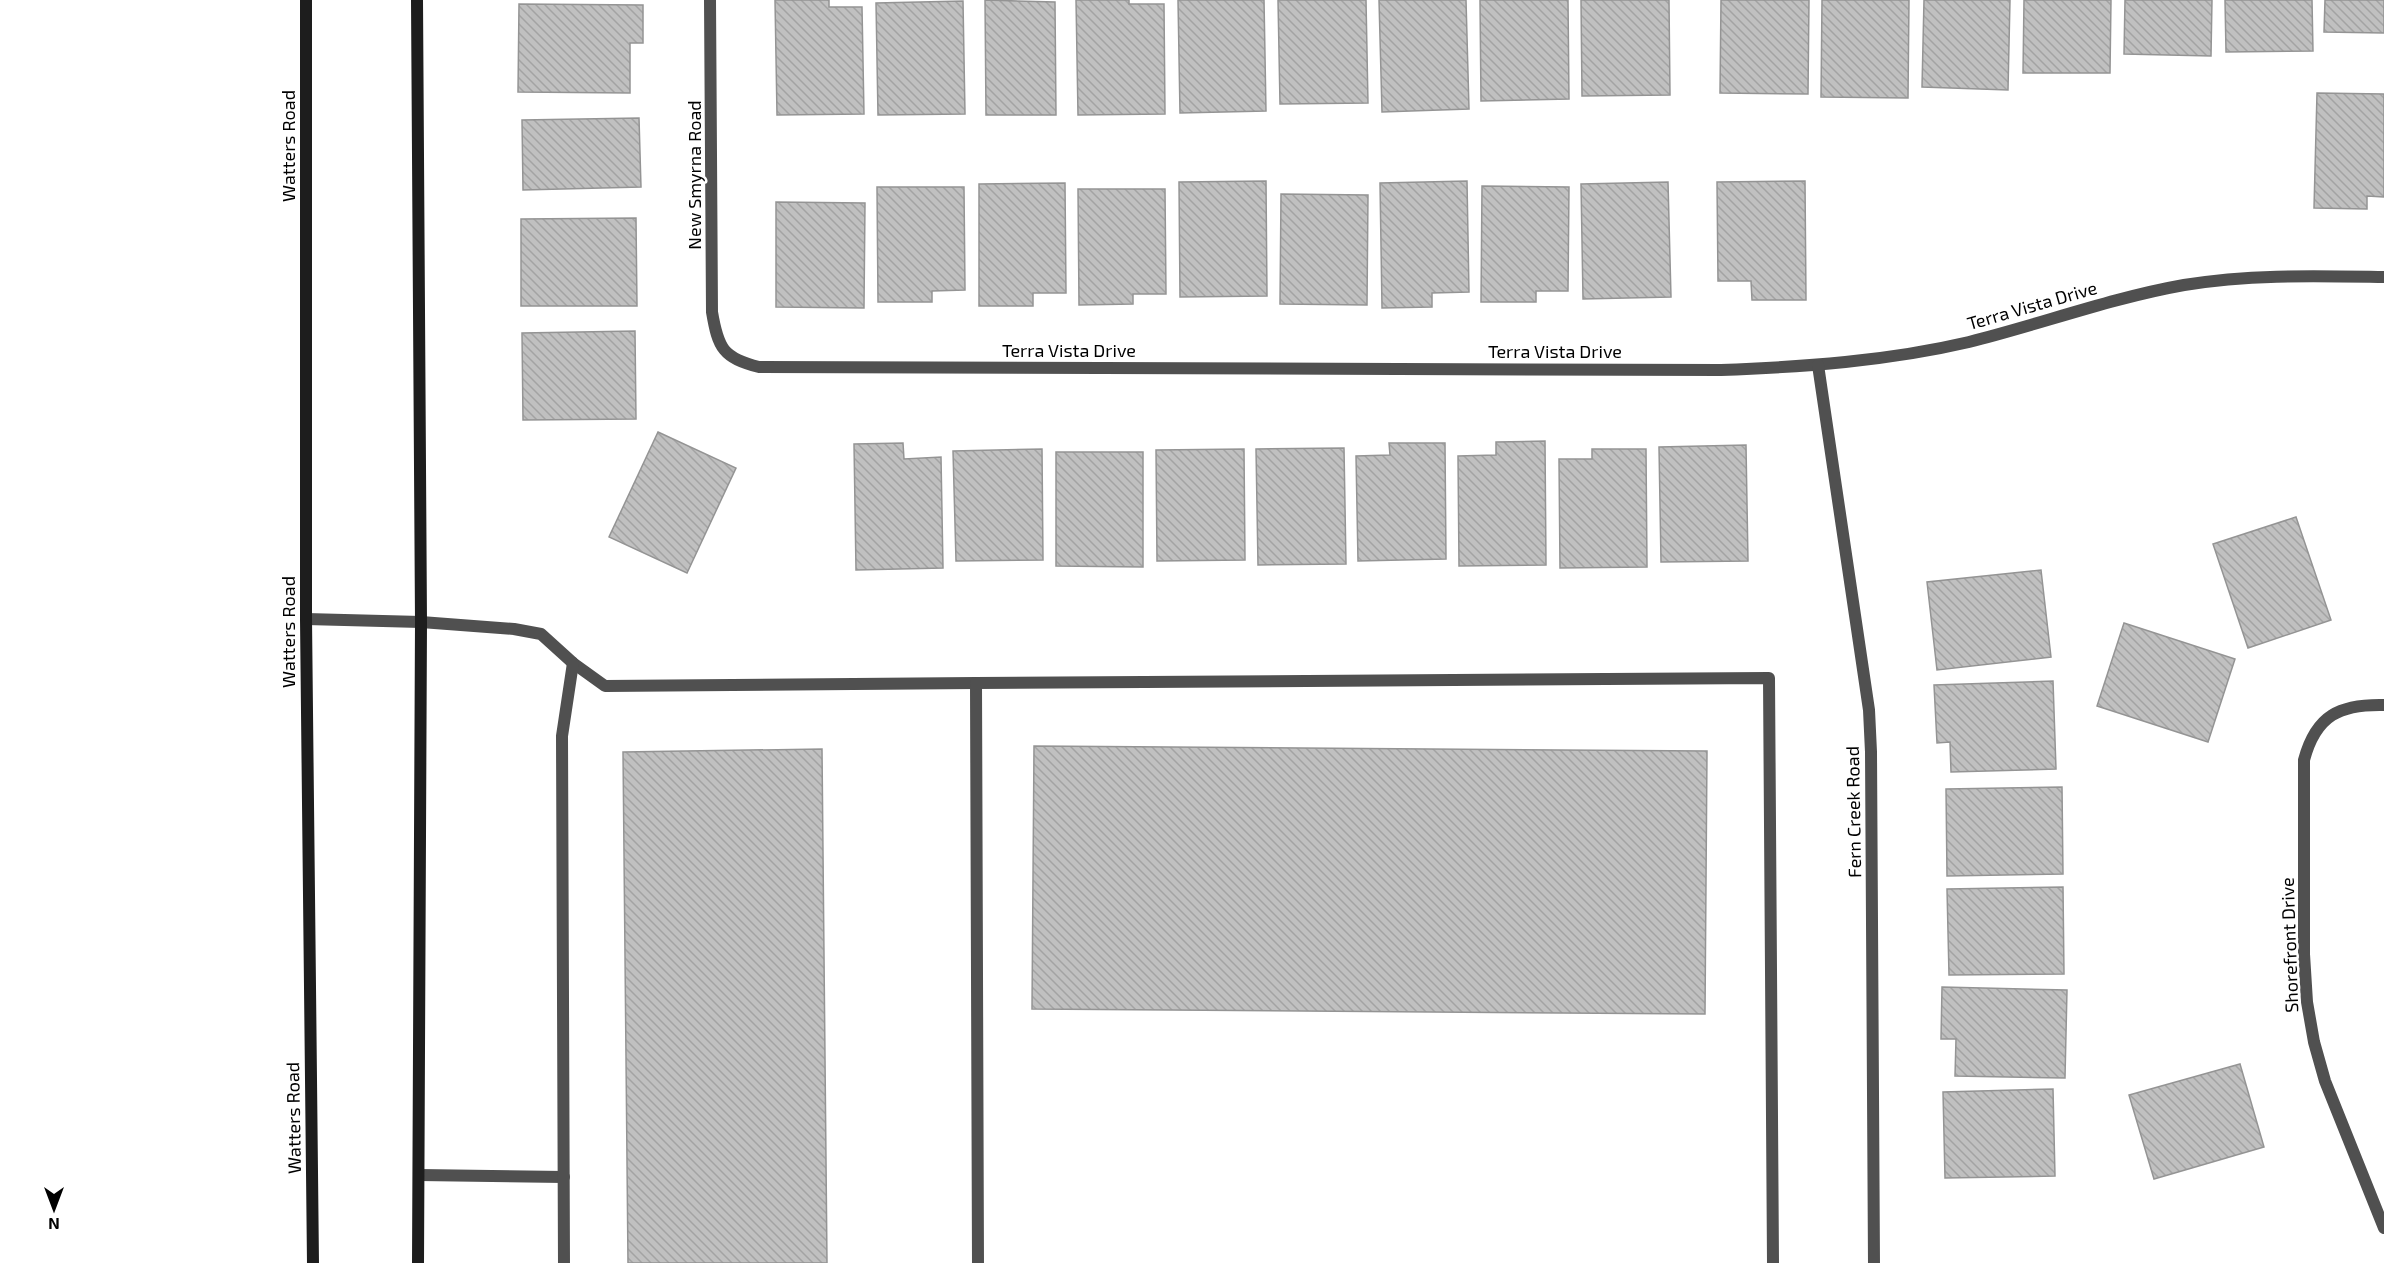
<svg xmlns="http://www.w3.org/2000/svg" width="2384" height="1263" font-family="'Exo 2',sans-serif">
	<style>
		.building { fill: url(#building-back-hatch); stroke: #949494; stroke-width: 1.5 }
		.lines { fill: none; stroke-linecap: round; stroke-linejoin: round }
		.service { stroke: #505050; stroke-width: 12 }
		.minor { stroke: #505050; stroke-width: 12 }
		.secondary { stroke: #1d1d1d; stroke-width: 12 }
		.labels { text-anchor: middle; dominant-baseline: central; stroke-width: 5; stroke-linejoin: round; paint-order: stroke }
		.street-label { font-size: 18px; fill: #000; stroke: #fff }
	</style>
	<defs>
		<pattern id="building-back-hatch" width="6" height="6" patternUnits="userSpaceOnUse" patternTransform="scale(1.5)"><rect width="6" height="6" fill="#c0c0c0"/><path d="M-1 5l2 2M0 0l6 6M5-1l2 2" fill="none" stroke="#a3a3a3"/></pattern>
	</defs>
	<rect width="100%" height="100%" fill="#fff"/>
	<g class="building">
		<path d="M 775,0 L 829,0 L 829,7 L 862,7 L 864,114 L 777,115 Z"/>
		<path d="M 985,0 L 1055,2 L 1056,115 L 986,115 Z"/>
		<path d="M 1076,0 L 1129,0 L 1129,4 L 1164,4 L 1165,114 L 1078,115 Z"/>
		<path d="M 1178,0 L 1264,0 L 1266,111 L 1180,113 Z"/>
		<path d="M 1278,0 L 1366,0 L 1368,103 L 1280,104 Z"/>
		<path d="M 1379,0 L 1466,0 L 1469,109 L 1382,112 Z"/>
		<path d="M 1480,0 L 1568,0 L 1569,99 L 1481,101 Z"/>
		<path d="M 1581,0 L 1669,0 L 1670,95 L 1582,96 Z"/>
		<path d="M 1721,0 L 1809,0 L 1808,94 L 1720,93 Z"/>
		<path d="M 1822,0 L 1909,0 L 1908,98 L 1821,97 Z"/>
		<path d="M 1924,0 L 2010,0 L 2008,90 L 1922,87 Z"/>
		<path d="M 2024,0 L 2111,0 L 2110,73 L 2023,73 Z"/>
		<path d="M 2125,0 L 2212,0 L 2211,56 L 2124,54 Z"/>
		<path d="M 2225,0 L 2312,0 L 2313,51 L 2226,52 Z"/>
		<path d="M 2325,0 L 2384,0 L 2384,33 L 2324,32 Z"/>
		<path d="M 963,1 L 965,114 L 878,115 L 876,3 Z"/>
		<path d="M 519,4 L 643,5 L 643,43 L 630,43 L 630,93 L 518,92 Z"/>
		<path d="M 2317,93 L 2384,94 L 2384,197 L 2367,196 L 2367,209 L 2314,208 Z"/>
		<path d="M 639,118 L 641,187 L 523,190 L 522,120 Z"/>
		<path d="M 1266,181 L 1267,296 L 1180,297 L 1179,182 Z"/>
		<path d="M 1467,181 L 1469,292 L 1432,293 L 1432,307 L 1382,308 L 1380,183 Z"/>
		<path d="M 1805,181 L 1806,300 L 1752,300 L 1751,281 L 1718,281 L 1717,182 Z"/>
		<path d="M 1668,182 L 1671,297 L 1583,299 L 1581,184 Z"/>
		<path d="M 1065,183 L 1066,293 L 1033,293 L 1033,306 L 979,306 L 979,184 Z"/>
		<path d="M 1482,186 L 1569,187 L 1568,291 L 1536,291 L 1536,302 L 1481,302 Z"/>
		<path d="M 877,187 L 964,187 L 965,290 L 932,291 L 932,302 L 878,302 Z"/>
		<path d="M 1078,189 L 1165,189 L 1166,294 L 1133,294 L 1133,304 L 1079,305 Z"/>
		<path d="M 1281,194 L 1368,195 L 1367,305 L 1280,304 Z"/>
		<path d="M 776,202 L 865,203 L 864,308 L 776,307 Z"/>
		<path d="M 636,218 L 637,306 L 521,306 L 521,219 Z"/>
		<path d="M 635,331 L 636,419 L 523,420 L 522,333 Z"/>
		<path d="M 658,432 L 736,468 L 687,573 L 609,537 Z"/>
		<path d="M 1545,441 L 1546,565 L 1459,566 L 1458,456 L 1496,455 L 1496,442 Z"/>
		<path d="M 903,443 L 904,459 L 941,457 L 943,568 L 856,570 L 854,444 Z"/>
		<path d="M 1389,443 L 1445,443 L 1446,559 L 1358,561 L 1356,456 L 1390,455 Z"/>
		<path d="M 1746,445 L 1748,561 L 1661,562 L 1659,447 Z"/>
		<path d="M 1344,448 L 1346,564 L 1258,565 L 1256,449 Z"/>
		<path d="M 1042,449 L 1043,560 L 956,561 L 953,451 Z"/>
		<path d="M 1244,449 L 1245,560 L 1157,561 L 1156,450 Z"/>
		<path d="M 1592,449 L 1646,449 L 1647,567 L 1560,568 L 1559,459 L 1592,459 Z"/>
		<path d="M 1056,452 L 1143,452 L 1143,567 L 1056,566 Z"/>
		<path d="M 2296,517 L 2331,620 L 2248,648 L 2213,544 Z"/>
		<path d="M 2041,570 L 2051,657 L 1937,670 L 1927,582 Z"/>
		<path d="M 2124,623 L 2235,659 L 2208,742 L 2097,706 Z"/>
		<path d="M 2053,681 L 2056,769 L 1951,772 L 1950,742 L 1937,743 L 1934,685 Z"/>
		<path d="M 1034,746 L 1707,751 L 1705,1014 L 1032,1009 Z"/>
		<path d="M 822,749 L 827,1263 L 628,1263 L 623,752 Z"/>
		<path d="M 2062,787 L 2063,874 L 1947,876 L 1946,789 Z"/>
		<path d="M 2063,887 L 2064,974 L 1949,975 L 1947,889 Z"/>
		<path d="M 1942,987 L 2067,990 L 2065,1078 L 1955,1076 L 1956,1039 L 1941,1039 Z"/>
		<path d="M 2240,1064 L 2264,1147 L 2154,1179 L 2129,1095 Z"/>
		<path d="M 2053,1089 L 2055,1176 L 1945,1178 L 1943,1092 Z"/>
	</g>
	<g class="lines">
		<g class="service">
			<path d="M 306,619 L 421,622 L 514,629 L 541,634 L 573,663 L 605,686 L 976,683"/>
			<path d="M 419,1175 L 564,1177"/>
			<path d="M 564,1263 L 562,736 L 573,663"/>
			<path d="M 978,1263 L 976,683 L 1769,678 L 1773,1263"/>
		</g>
		<g class="minor">
			<path d="M 710,0 L 712,312 C 718,348 723,358 759,367 L 1721,370 C 1803,367 1888,361 1969,342 C 2041,324 2111,298 2184,285 C 2251,274 2317,276 2384,277"/>
			<path d="M 1818,365 L 1869,710 L 1871,752 L 1874,1263"/>
			<path d="M 2384,705 C 2340,704 2316,715 2304,760 L 2304,954 L 2307,1002 L 2314,1042 L 2325,1081 L 2384,1228"/>
		</g>
		<g class="secondary">
			<path d="M 306,0 L 306,619 L 313,1263"/>
			<path d="M 417,0 L 421,622 L 418,1263"/>
		</g>
	</g>
	<g class="labels">
		<g class="street-label">
			<text transform="translate(288 146) rotate(-90)">Watters Road</text>
			<text transform="translate(694 175) rotate(-90)">New Smyrna Road</text>
			<text transform="translate(2032 305) rotate(-16)">Terra Vista Drive</text>
			<text x="1069" y="350">Terra Vista Drive</text>
			<text x="1555" y="351">Terra Vista Drive</text>
			<text transform="translate(288 632) rotate(-90)">Watters Road</text>
			<text transform="translate(1853 812) rotate(-91)">Fern Creek Road</text>
			<text transform="translate(2289 945) rotate(-92)">Shorefront Drive</text>
			<text transform="translate(293 1118) rotate(-91)">Watters Road</text>
		</g>
	</g>
	<g transform="translate(54 1209) rotate(180)" stroke="#ffffff" stroke-width="4.5" paint-order="stroke">
	<path d="M0-4.5L10 22L0 15L-10 22Z" fill="#000000"/>
	<text y="-9" font-size="16" font-weight="bold" text-anchor="middle" fill="#000000">N</text>
	</g>
</svg>
